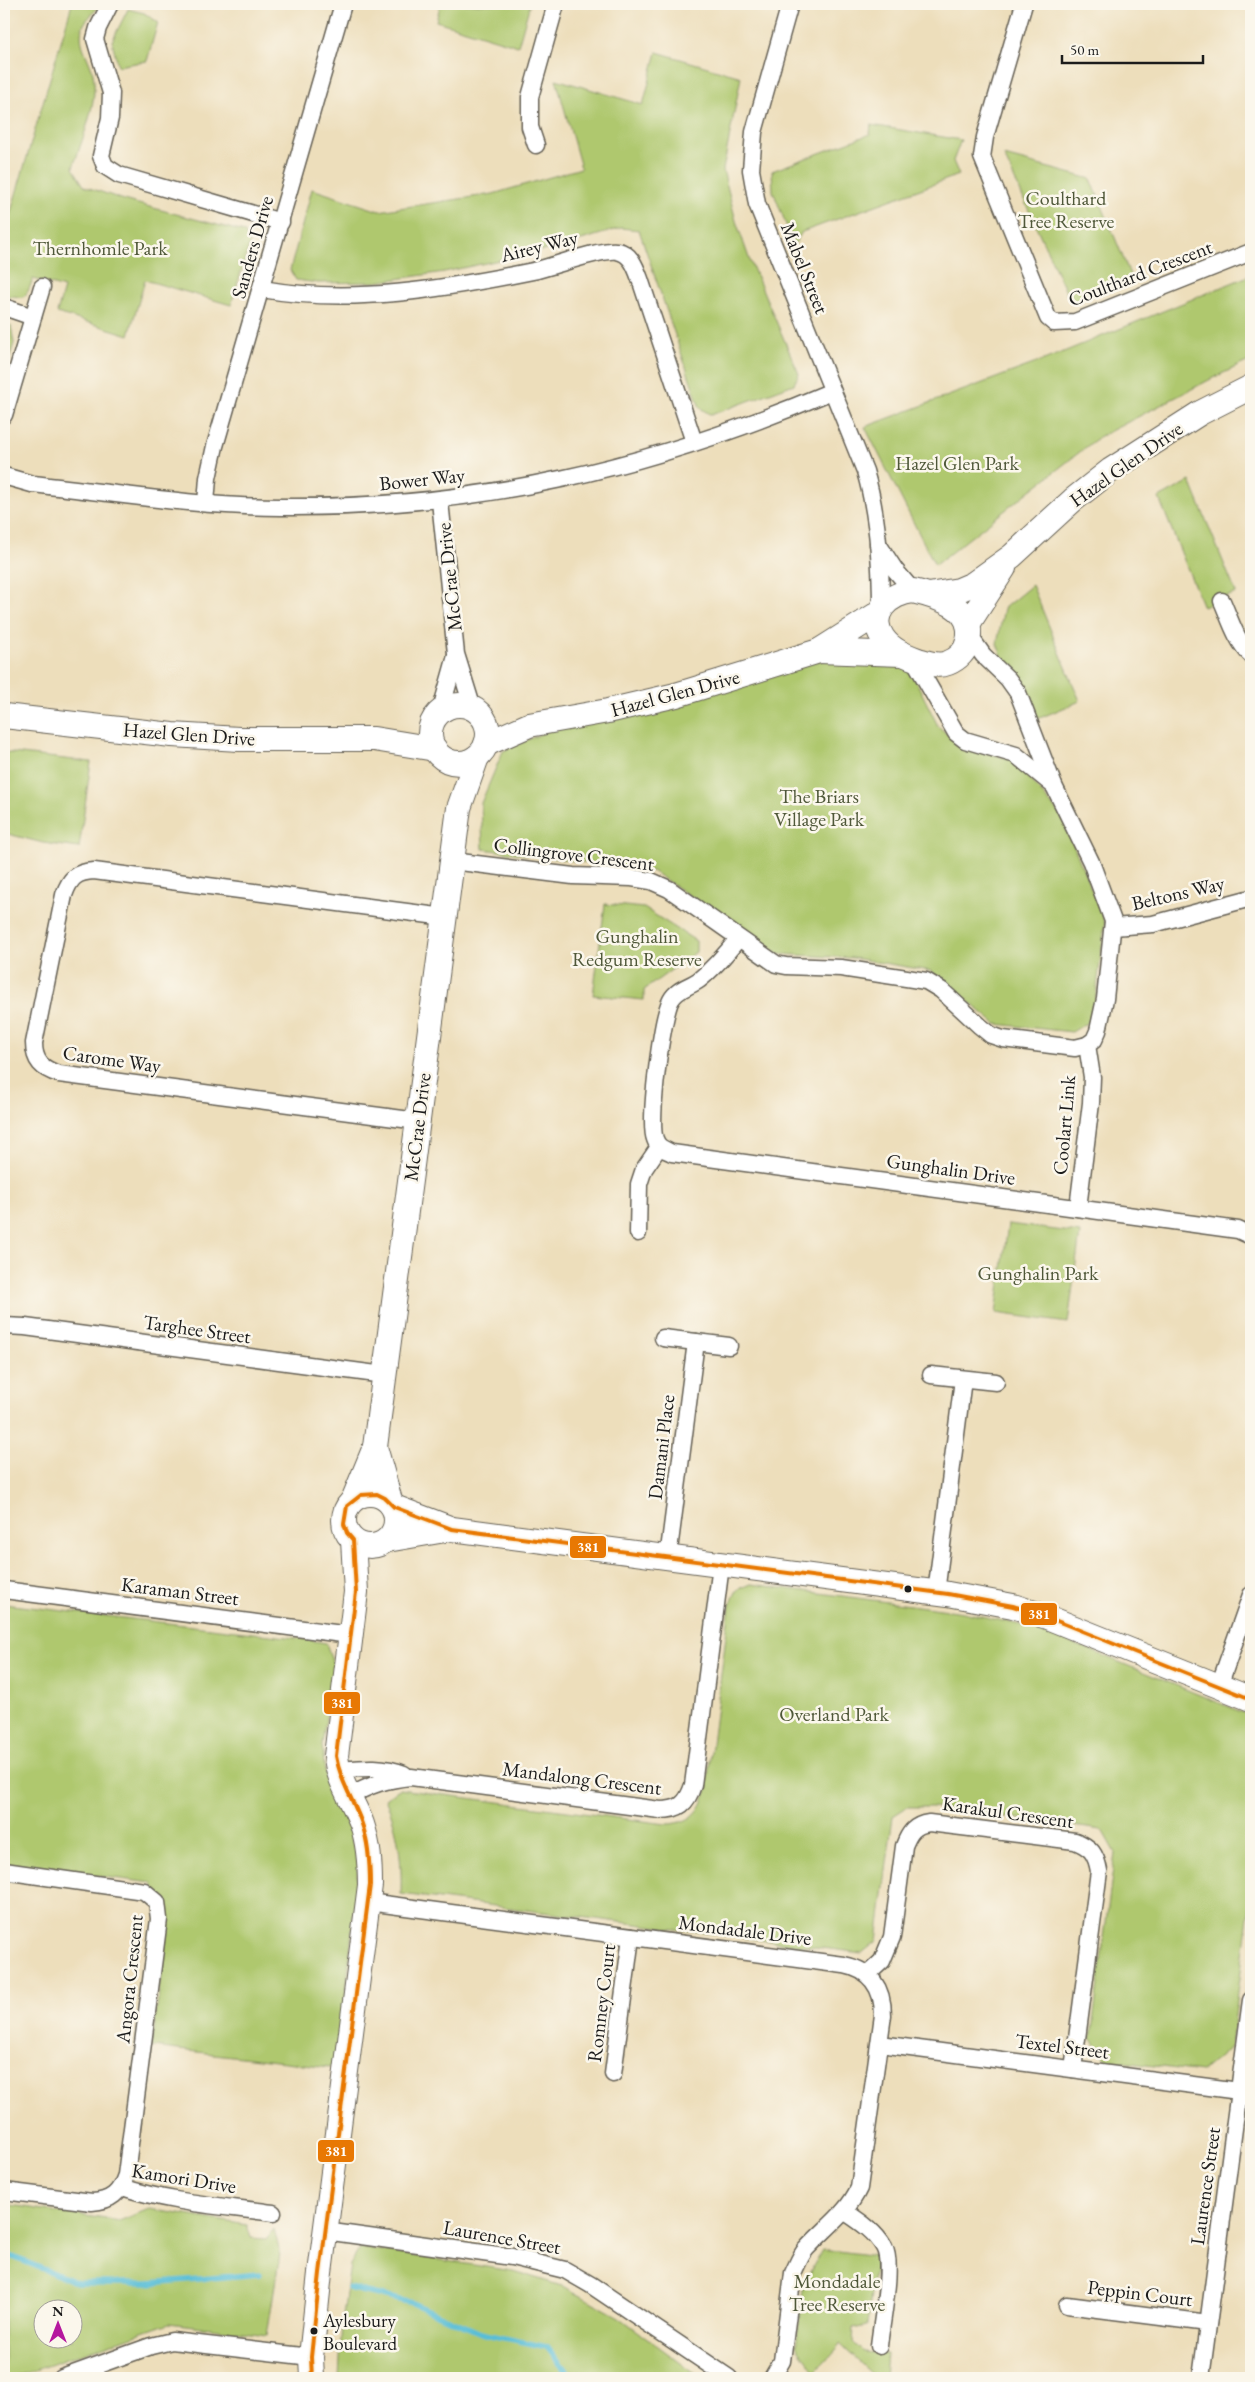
<svg xmlns="http://www.w3.org/2000/svg" width="1255" height="2382" font-family="'EB Garamond',serif">
	<style>
		.green { fill: #afc86e; stroke: #667245; fill-rule: evenodd }
		.lines { fill: none; stroke-linecap: round; stroke-linejoin: round }
		.stream { stroke: #59bed7; stroke-width: 5.5 }
		.street-casing { stroke: #656054; stroke-width: 19 }
		.secondary-casing { stroke: #656054; stroke-width: 26 }
		.street { stroke: #fff; stroke-width: 16 }
		.secondary { stroke: #fff; stroke-width: 24 }
		.bus-1-casing { stroke: #fbf7ec; stroke-width: 8 }
		.bus-1 { stroke: #e87803; stroke-width: 4 }
		.bus-dot { fill: #1c1c1c; stroke: #fbf7ec; stroke-width: 2 }
		.labels { text-anchor: middle; dominant-baseline: central; stroke-width: 5; stroke-linejoin: round; paint-order: stroke }
		.bus-label { font-size: 19px; fill: #1c1c1c; stroke: #fbf7ec; text-anchor: start }
		.park-label { font-size: 20px; fill: #4f5839; stroke: #fbf7ec }
		.street-label { font-size: 20px; fill: #1c1c1c; stroke: #fbf7ec }
		.line-badge { stroke: #fbf7ec; stroke-width: 2 }
		.badge-label { font-size: 14px; text-anchor: middle; font-weight: bold; fill: #fff }
	</style>
	<rect width="100%" height="100%" fill="#fbf7ec"/>
	<filter id="ink" filterUnits="userSpaceOnUse"><feTurbulence type="fractalNoise" baseFrequency=".02" numOctaves="2"/><feDisplacementMap in="SourceGraphic" scale="10" xChannelSelector="R" yChannelSelector="G"/><feConvolveMatrix kernelMatrix="1 2 1 2 8 2 1 2 1" color-interpolation-filters="sRGB"/></filter>
	<filter id="wash" filterUnits="userSpaceOnUse"><feTurbulence type="fractalNoise" baseFrequency=".0096" numOctaves="4" result="noise"/><feDisplacementMap in="SourceGraphic" scale="20" xChannelSelector="R" yChannelSelector="G"/><feGaussianBlur stdDeviation="1.12" result="paint"/><feColorMatrix in="noise" values="0 0 0 0 0 0 0 0 0 0 0 0 0 0 0 0 0 1.4 0 .05"/><feComposite in="paint" operator="in"/></filter>
	<g filter="url(#wash)">
		<rect width="100%" height="100%" fill="#eddebb"/>
		<g class="green">
			<path d="M 72,4 L 99,4 C 96,13 87,17 83,26 C 76,43 90,58 93,74 C 99,102 81,141 73,168 L 84,186 L 127,201 L 244,232 L 250,243 L 231,305 L 145,280 L 129,335 L 57,313 L 64,288 L 33,279 C 22,309 22,292 4,297 L 4,235 Z"/>
			<path d="M 435,4 L 530,4 L 518,46 L 436,21 L 440,6 Z"/>
			<path d="M 128,9 L 144,13 L 158,22 L 147,61 L 118,66 L 112,41 Z"/>
			<path d="M 657,52 L 741,77 L 723,170 L 736,221 L 750,261 L 799,374 L 794,384 L 711,415 L 700,408 L 639,230 L 621,228 L 555,248 L 444,272 L 376,282 L 318,283 L 296,280 L 290,270 L 312,189 L 379,211 L 493,194 L 581,168 L 556,79 L 643,105 Z"/>
			<path d="M 871,125 L 961,140 L 953,161 L 959,175 L 802,232 L 794,245 L 773,191 L 772,171 L 870,134 Z"/>
			<path d="M 1004,156 L 1091,179 L 1131,277 L 1071,303 Z"/>
			<path d="M 1251,275 L 1251,360 L 1213,378 L 1099,437 L 935,565 L 865,427 L 1039,362 Z"/>
			<path d="M 4,321 L 11,326 L 14,343 L 4,377 Z"/>
			<path d="M 1190,481 L 1236,593 L 1203,607 L 1159,498 Z"/>
			<path d="M 1032,585 L 1080,701 L 1035,720 L 1016,690 L 997,644 L 1004,608 Z"/>
			<path d="M 815,660 L 884,660 L 911,671 L 938,726 L 961,746 L 1014,760 L 1062,817 L 1105,923 L 1093,1019 L 1072,1032 L 996,1024 L 931,971 L 853,958 L 778,954 L 652,871 L 483,849 L 481,803 L 503,751 L 556,727 Z"/>
			<path d="M 4,752 L 91,762 L 79,848 L 43,843 L 4,833 Z"/>
			<path d="M 605,904 L 644,908 L 696,941 L 696,952 L 644,990 L 644,1000 L 593,995 Z"/>
			<path d="M 1008,1224 L 1080,1233 L 1068,1323 L 996,1313 Z"/>
			<path d="M 751,1584 L 963,1612 L 1021,1625 L 1087,1649 L 1251,1716 L 1251,1894 L 1231,2047 L 1201,2072 L 1107,2060 L 1091,2038 L 1115,1853 L 1102,1830 L 932,1807 L 907,1807 L 893,1816 L 877,1941 L 862,1953 L 401,1894 C 402,1860 399,1830 385,1799 L 399,1789 L 666,1824 C 688,1824 702,1813 706,1791 L 730,1605 L 737,1590 Z"/>
			<path d="M 4,1604 L 304,1639 L 326,1643 L 334,1666 L 322,1745 L 325,1773 L 349,1829 L 358,1866 L 339,2068 L 152,2047 L 168,1918 L 152,1883 L 4,1864 Z"/>
			<path d="M 4,2204 L 119,2221 L 149,2209 L 247,2225 L 251,2238 L 266,2239 L 274,2229 L 280,2253 L 267,2335 L 169,2323 L 12,2378 L 4,2378 ZM 42,2310 L 72,2310 L 72,2340 L 42,2340 Z"/>
			<path d="M 360,2248 L 513,2271 L 565,2287 L 619,2317 L 701,2378 L 339,2378 L 342,2322 L 350,2265 Z"/>
			<path d="M 823,2249 L 876,2256 L 867,2325 L 854,2328 L 853,2342 L 863,2352 L 887,2354 L 885,2378 L 876,2378 L 840,2344 L 815,2372 L 796,2346 L 804,2282 Z"/>
		</g>
		<g class="lines">
			<g class="stream">
				<path d="M 4,2255 L 8,2255 L 78,2283 L 149,2283 L 260,2274"/>
				<path d="M 349,2288 L 412,2303 L 481,2333 L 547,2347 L 571,2378"/>
			</g>
		</g>
	</g>
	<g filter="url(#ink)">
		<g class="lines">
			<defs>
				<g id="street">
					<path d="M 110,4 L 98,28 L 95,39 L 111,93 L 110,118 L 101,156 L 105,166 L 119,175 L 281,222"/>
					<path d="M 790,4 L 754,132 L 751,170 L 757,204 L 865,471 C 877,512 881,566 881,608"/>
					<path d="M 1024,4 L 985,137 L 982,157 L 1048,318 L 1054,323 L 1075,322 L 1251,252"/>
					<path d="M 536,145 L 530,127 L 530,97 L 556,4"/>
					<path d="M 262,289 C 352,305 444,289 533,271 C 551,267 603,248 617,251 C 631,253 636,268 640,279 L 694,442"/>
					<path d="M 4,307 L 33,317"/>
					<path d="M 4,415 L 42,287"/>
					<path d="M 4,476 L 32,484 C 114,493 198,507 281,507 C 477,509 652,468 832,391"/>
					<path d="M 440,501 L 456,654 L 473,709"/>
					<path d="M 206,503 L 208,478 L 215,446 L 343,4"/>
					<path d="M 878,544 L 895,570 L 913,591"/>
					<path d="M 1222,601 C 1230,619 1236,641 1251,655"/>
					<path d="M 913,658 L 956,733 L 965,740 L 1016,755 L 1054,786"/>
					<path d="M 440,713 L 456,656"/>
					<path d="M 452,861 L 573,876 L 632,878 L 651,881 L 669,889 L 776,964 L 786,966 L 841,968 L 926,981 L 941,990 L 980,1026 L 991,1035 L 1003,1039 L 1075,1048 L 1087,1045 L 1094,1040 L 1098,1031 L 1105,999 L 1113,921 L 1091,862 L 1054,786 L 1018,693 L 1008,679 L 983,655 L 969,635"/>
					<path d="M 1113,927 L 1153,924 L 1251,898"/>
					<path d="M 738,939 C 726,954 714,968 699,980 C 689,987 677,989 671,1000 C 662,1016 648,1122 655,1139 C 658,1148 664,1149 672,1153 L 1238,1230 L 1251,1236"/>
					<path d="M 418,1121 L 59,1074 C 42,1069 34,1061 34,1043 L 64,895 C 70,878 76,872 94,871 L 445,917"/>
					<path d="M 1078,1208 L 1091,1103 L 1092,1077 L 1087,1045"/>
					<path d="M 638,1233 L 639,1184 L 644,1169 L 659,1147"/>
					<path d="M 4,1326 L 25,1327 L 384,1375"/>
					<path d="M 663,1338 L 729,1346"/>
					<path d="M 931,1375 L 996,1382"/>
					<path d="M 668,1558 L 696,1342"/>
					<path d="M 4,1590 L 350,1635"/>
					<path d="M 936,1593 L 963,1379"/>
					<path d="M 1219,1686 L 1251,1595"/>
					<path d="M 337,1770 C 361,1768 382,1765 404,1774"/>
					<path d="M 348,1797 C 370,1785 386,1779 411,1777 L 660,1810 C 679,1810 687,1804 693,1785 L 721,1565"/>
					<path d="M 4,1871 L 144,1891 L 157,1902 L 159,1919 L 126,2175 C 120,2193 111,2201 92,2202 L 4,2191"/>
					<path d="M 368,1902 L 844,1965 C 871,1970 883,1988 883,2015 L 859,2188 C 847,2214 824,2229 806,2249 C 800,2256 797,2265 793,2273 L 782,2361 L 772,2378"/>
					<path d="M 868,1974 L 882,1961 L 892,1937 L 904,1846 C 909,1833 914,1825 929,1823 L 1075,1841 C 1091,1847 1096,1854 1099,1871 L 1073,2069"/>
					<path d="M 880,2044 L 1239,2091"/>
					<path d="M 613,2074 L 631,1937"/>
					<path d="M 122,2187 C 170,2203 223,2206 273,2213"/>
					<path d="M 844,2211 C 859,2221 875,2231 884,2247 C 894,2264 881,2324 879,2346"/>
					<path d="M 325,2231 L 512,2257 L 565,2270 L 591,2285 L 729,2378"/>
					<path d="M 1067,2305 L 1208,2323"/>
					<path d="M 62,2378 L 151,2346 L 172,2341 L 311,2357"/>
					<path d="M 1201,2378 L 1251,2000"/>
				</g>
				<g id="secondary">
					<path d="M 913,591 C 938,597 976,607 968,641 C 966,651 958,659 948,663 C 938,667 928,663 918,660 C 905,655 891,650 883,638 C 866,614 890,593 913,591 Z"/>
					<path d="M 929,595 L 959,590 L 973,584 L 1012,556 L 1073,500 L 1111,470 L 1200,413 L 1251,387"/>
					<path d="M 968,624 L 1004,568"/>
					<path d="M 819,651 L 902,654"/>
					<circle cx="459" cy="734" r="29"/>
					<path d="M 4,716 L 172,735 L 239,739 L 374,739 L 435,749"/>
					<path d="M 486,744 L 529,725 L 608,711 L 676,695 L 819,651 L 879,613"/>
					<path d="M 375,1447 L 391,1504"/>
					<circle cx="370" cy="1520" r="26"/>
					<path d="M 354,1498 L 375,1447 L 459,808 L 477,757"/>
					<path d="M 394,1507 L 452,1529 L 948,1594 L 1013,1606 L 1047,1617 L 1251,1699"/>
					<path d="M 387,1540 L 451,1529"/>
					<path d="M 312,2378 L 311,2357 L 320,2273 L 370,1885 C 370,1864 369,1845 362,1824 C 353,1800 338,1782 336,1756 L 356,1592 L 353,1540"/>
				</g>
			</defs>
			<use href="#street" class="street-casing"/>
			<use href="#secondary" class="secondary-casing"/>
			<use href="#street" class="street"/>
			<use href="#secondary" class="secondary"/>
			<defs>
				<path id="bus-1" d="M 312,2378 L 311,2357 L 320,2273 L 370,1885 C 370,1865 369,1844 362,1824 C 354,1801 340,1781 336,1756 L 356,1592 L 353,1540 L 347,1533 L 344,1524 L 347,1506 L 361,1495 L 377,1494 L 385,1498 L 394,1507 L 452,1529 L 948,1594 L 1013,1606 L 1047,1617 L 1251,1699"/>
			</defs>
			<use href="#bus-1" class="bus-1-casing"/>
			<use href="#bus-1" class="bus-1"/>
		</g>
	</g>
	<g class="bus-dot">
		<circle cx="908" cy="1589" r="4.5"/>
		<circle cx="314" cy="2331" r="4.5"/>
	</g>
	<g class="labels">
		<g class="bus-label">
			<text x="323" y="2320">Aylesbury<tspan x="323" dy="23">Boulevard</tspan></text>
		</g>
		<g class="park-label">
			<text x="1066" y="198">Coulthard<tspan x="1066" dy="23">Tree Reserve</tspan></text>
			<text x="100" y="248">Thernhomle Park</text>
			<text x="957" y="463">Hazel Glen Park</text>
			<text x="819" y="796">The Briars<tspan x="819" dy="23">Village Park</tspan></text>
			<text x="637" y="936">Gunghalin<tspan x="637" dy="23">Redgum Reserve</tspan></text>
			<text x="1038" y="1273">Gunghalin Park</text>
			<text x="834" y="1714">Overland Park</text>
			<text x="837" y="2281">Mondadale<tspan x="837" dy="23">Tree Reserve</tspan></text>
		</g>
		<g class="street-label">
			<text transform="translate(539 246) rotate(-14)">Airey Way</text>
			<text transform="translate(252 247) rotate(-74)">Sanders Drive</text>
			<text transform="translate(805 268) rotate(68)">Mabel Street</text>
			<text transform="translate(1140 273) rotate(-21)">Coulthard Crescent</text>
			<text transform="translate(1126 464) rotate(-35)">Hazel Glen Drive</text>
			<text transform="translate(422 479) rotate(-6)">Bower Way</text>
			<text transform="translate(449 577) rotate(-96)">McCrae Drive</text>
			<text transform="translate(675 693) rotate(-15)">Hazel Glen Drive</text>
			<text transform="translate(189 734) rotate(4)">Hazel Glen Drive</text>
			<text transform="translate(574 854) rotate(7)">Collingrove Crescent</text>
			<text transform="translate(1178 893) rotate(-13)">Beltons Way</text>
			<text transform="translate(112 1059) rotate(8)">Carome Way</text>
			<text transform="translate(1064 1125) rotate(-85)">Coolart Link</text>
			<text transform="translate(417 1127) rotate(-83)">McCrae Drive</text>
			<text transform="translate(951 1169) rotate(8)">Gunghalin Drive</text>
			<text transform="translate(197 1329) rotate(8)">Targhee Street</text>
			<text transform="translate(661 1447) rotate(-83)">Damani Place</text>
			<text transform="translate(180 1591) rotate(7)">Karaman Street</text>
			<text transform="translate(582 1778) rotate(7)">Mandalong Crescent</text>
			<text transform="translate(1008 1812) rotate(8)">Karakul Crescent</text>
			<text transform="translate(745 1930) rotate(7)">Mondadale Drive</text>
			<text transform="translate(129 1979) rotate(-84)">Angora Crescent</text>
			<text transform="translate(601 2003) rotate(-83)">Romney Court</text>
			<text transform="translate(1062 2046) rotate(7)">Textel Street</text>
			<text transform="translate(184 2178) rotate(9)">Kamori Drive</text>
			<text transform="translate(1205 2186) rotate(-82)">Laurence Street</text>
			<text transform="translate(502 2237) rotate(10)">Laurence Street</text>
			<text transform="translate(1140 2293) rotate(7)">Peppin Court</text>
		</g>
	</g>
	<g class="line-badge">
		<rect x="569" y="1535" width="38" height="24" rx="5" fill="#e87803"/>
		<rect x="1020" y="1602" width="38" height="24" rx="5" fill="#e87803"/>
		<rect x="323" y="1691" width="38" height="24" rx="5" fill="#e87803"/>
		<rect x="317" y="2139" width="38" height="24" rx="5" fill="#e87803"/>
	</g>
	<g class="badge-label">
		<text x="588" y="1552">381</text>
		<text x="1039" y="1619">381</text>
		<text x="342" y="1708">381</text>
		<text x="336" y="2156">381</text>
	</g>
	<rect width="1255" height="2382" fill="none" stroke="#fbf7ec" stroke-width="20"/>
	<g transform="translate(58 2324)"><circle r="24" fill="#fbf7ec" stroke="#a29f99"/>
	<path d="M0-4L9 19L0 12L-9 19Z" fill="#b5179e"/>
	<text y="-8" font-size="14" font-weight="bold" text-anchor="middle" fill="#1c1c1c">N</text>
	</g>
	<path d="M1062 55v8h141v-8" fill="none" stroke="#1c1c1c" stroke-width="2.5"/>
	<text x="1070" y="55" font-size="15" fill="#1c1c1c" stroke="#fbf7ec" stroke-width="4" paint-order="stroke">50 m</text>
</svg>
